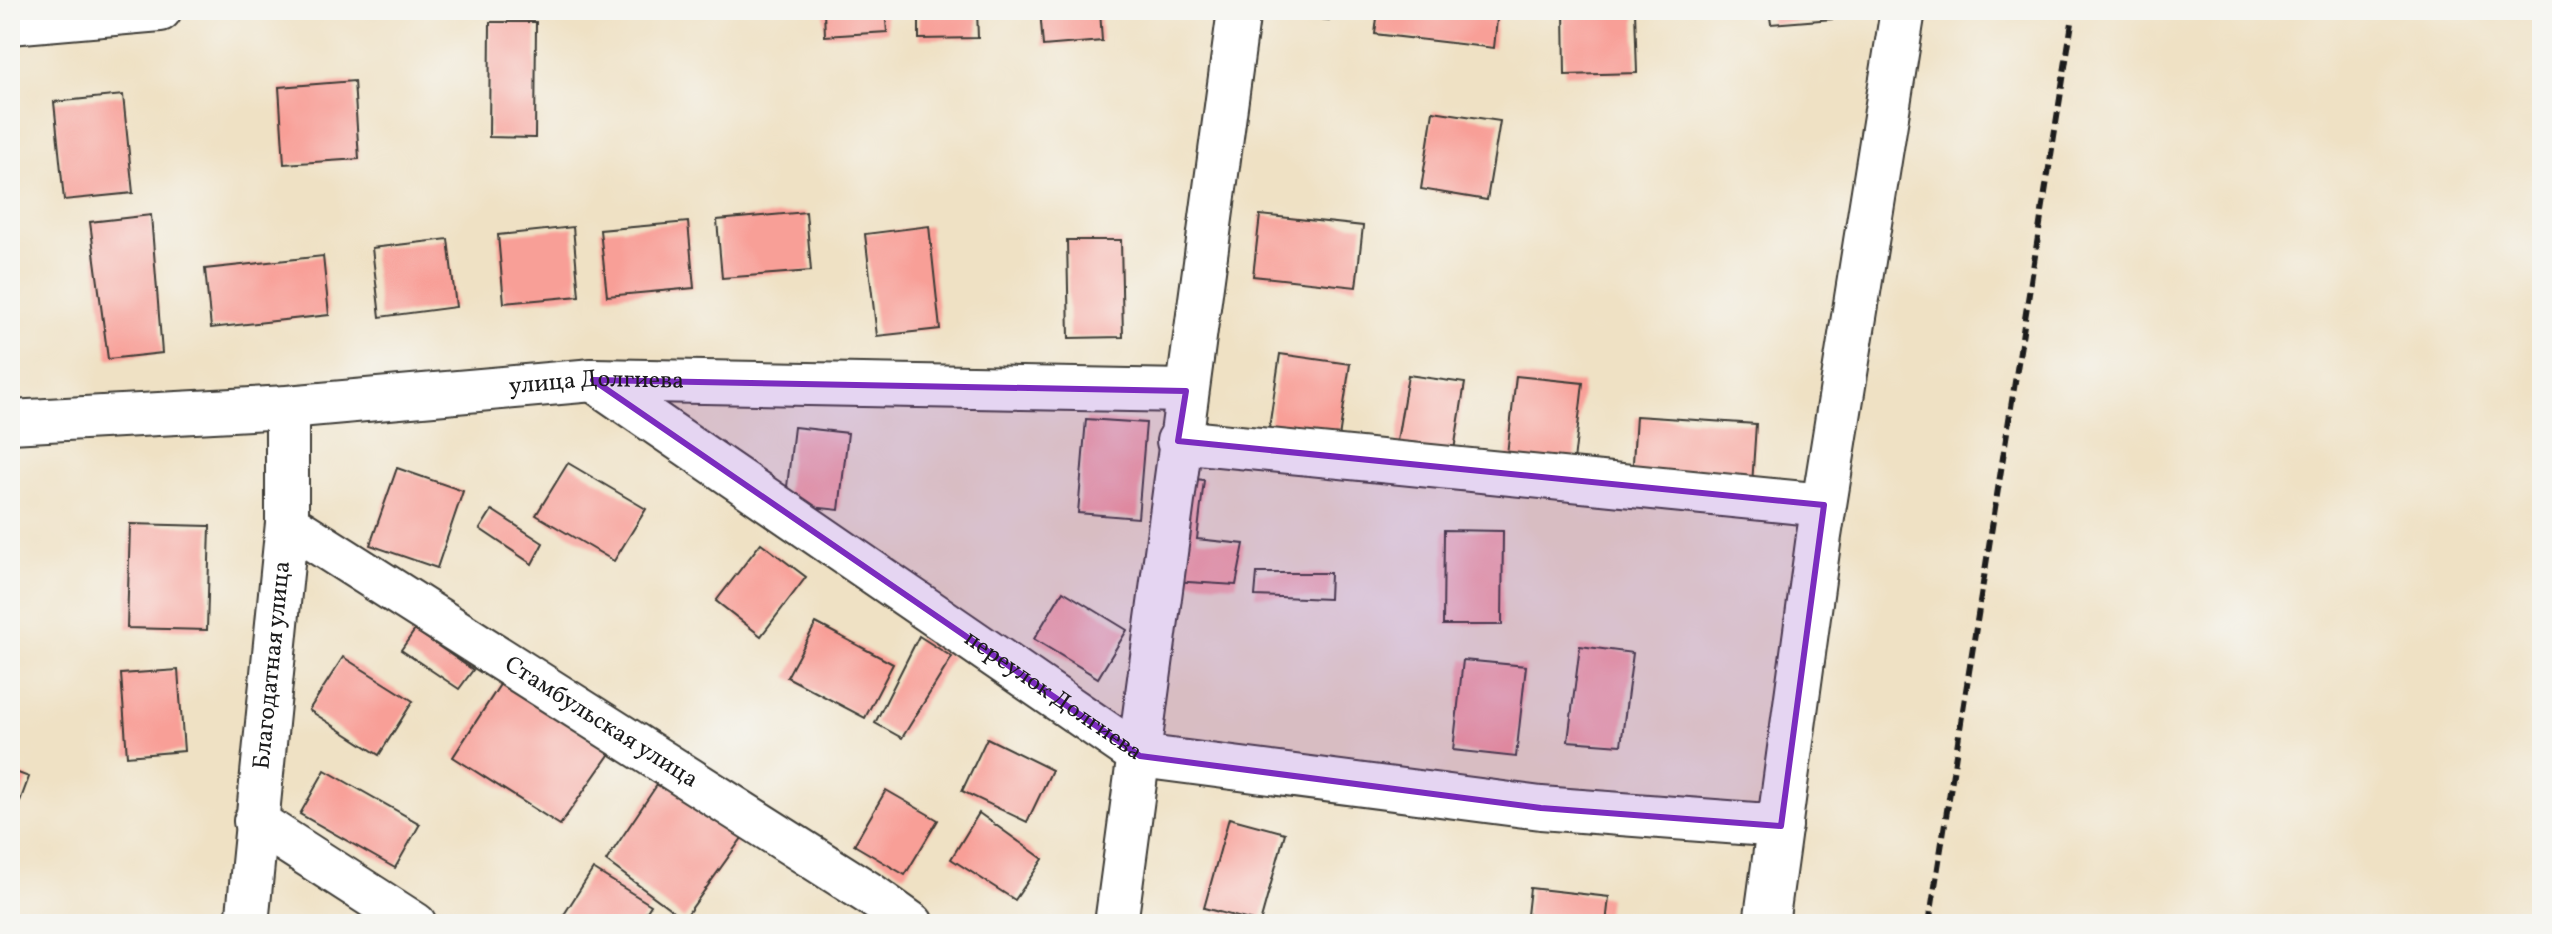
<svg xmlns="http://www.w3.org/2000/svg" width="2552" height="934" font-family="Vollkorn,serif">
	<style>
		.building { fill: #f89f97 }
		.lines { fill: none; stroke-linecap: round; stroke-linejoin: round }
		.minor-casing { stroke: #3c3a35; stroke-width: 46 }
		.tertiary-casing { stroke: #3c3a35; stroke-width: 48 }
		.minor { stroke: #fff; stroke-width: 42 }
		.tertiary { stroke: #fff; stroke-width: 44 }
		.rail { stroke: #1c1c1c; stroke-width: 6; stroke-dasharray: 12 6; stroke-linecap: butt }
		.marked { fill: #7b2cbf; fill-opacity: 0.2; stroke: #7b2cbf; stroke-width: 6; stroke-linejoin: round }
		.labels { text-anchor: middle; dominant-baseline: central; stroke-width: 7; stroke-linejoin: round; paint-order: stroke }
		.street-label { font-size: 24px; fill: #1c1c1c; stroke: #f6f6f2 }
	</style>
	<rect width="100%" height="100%" fill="#f6f6f2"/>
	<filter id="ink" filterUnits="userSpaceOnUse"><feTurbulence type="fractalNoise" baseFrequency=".0125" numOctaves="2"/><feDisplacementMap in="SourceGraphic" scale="16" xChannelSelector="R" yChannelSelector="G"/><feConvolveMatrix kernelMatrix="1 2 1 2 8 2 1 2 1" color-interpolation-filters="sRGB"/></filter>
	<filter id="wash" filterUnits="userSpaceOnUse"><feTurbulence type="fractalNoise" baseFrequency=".006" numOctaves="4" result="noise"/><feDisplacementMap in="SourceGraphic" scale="32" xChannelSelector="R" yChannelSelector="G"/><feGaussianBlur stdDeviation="1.8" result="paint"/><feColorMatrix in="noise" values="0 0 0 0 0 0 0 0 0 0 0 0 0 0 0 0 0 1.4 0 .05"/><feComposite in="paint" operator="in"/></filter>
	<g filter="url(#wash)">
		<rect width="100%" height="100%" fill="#efe1c4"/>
		<g id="blocks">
			<g class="building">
				<path d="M 824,10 L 885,10 L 887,32 L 825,36 Z"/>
				<path d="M 919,10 L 977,10 L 978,38 L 919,39 Z"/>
				<path d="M 1040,10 L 1100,10 L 1102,41 L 1043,46 Z"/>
				<path d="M 1256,10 L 1330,10 L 1329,20 Z"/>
				<path d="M 1378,10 L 1498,10 L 1494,48 L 1375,34 Z"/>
				<path d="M 1564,10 L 1635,10 L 1637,73 L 1565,75 Z"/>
				<path d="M 1769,10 L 1831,10 L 1832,19 L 1771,24 Z"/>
				<path d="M 490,22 L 536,22 L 535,138 L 489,137 Z"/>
				<path d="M 354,81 L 359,159 L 284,164 L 279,87 Z"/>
				<path d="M 123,95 L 133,193 L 64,200 L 54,102 Z"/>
				<path d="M 1433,111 L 1500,121 L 1487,200 L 1421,189 Z"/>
				<path d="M 806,212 L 811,271 L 722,278 L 717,220 Z"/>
				<path d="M 151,215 L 162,353 L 108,359 L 90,222 Z"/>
				<path d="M 1260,215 L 1363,226 L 1356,287 L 1253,276 Z"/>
				<path d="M 688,222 L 694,288 L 607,296 L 600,230 Z"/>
				<path d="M 929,226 L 940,329 L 877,336 L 865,234 Z"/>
				<path d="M 573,227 L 579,296 L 504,303 L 498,235 Z"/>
				<path d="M 448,239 L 456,307 L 380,317 L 372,248 Z"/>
				<path d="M 1067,240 L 1121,240 L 1123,337 L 1069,338 Z"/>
				<path d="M 323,256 L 329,315 L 211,328 L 205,269 Z"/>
				<path d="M 1280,354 L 1350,364 L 1338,445 L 1268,435 Z"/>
				<path d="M 1408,375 L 1465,383 L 1452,462 L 1395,453 Z"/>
				<path d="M 1516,376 L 1583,383 L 1573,470 L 1506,463 Z"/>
				<path d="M 1636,416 L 1756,424 L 1752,485 L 1632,478 Z"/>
				<path d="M 1086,419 L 1146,423 L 1138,518 L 1078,513 Z"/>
				<path d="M 794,427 L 848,433 L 839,510 L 785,504 Z"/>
				<path d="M 568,463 L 646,509 L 614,561 L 536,515 Z"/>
				<path d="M 397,468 L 463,491 L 437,568 L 370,545 Z"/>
				<path d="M 1186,478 L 1204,480 L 1197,539 L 1244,544 L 1236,585 L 1172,581 Z"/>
				<path d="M 492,510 L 543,543 L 532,564 L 480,529 Z"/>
				<path d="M 130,524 L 210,526 L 207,630 L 127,628 Z"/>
				<path d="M 1444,530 L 1503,531 L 1502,625 L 1443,625 Z"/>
				<path d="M 761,543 L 806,577 L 761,636 L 716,601 Z"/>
				<path d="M 1257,573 L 1330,573 L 1329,599 L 1255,596 Z"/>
				<path d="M 1063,591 L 1127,630 L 1098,678 L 1034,639 Z"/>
				<path d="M 816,623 L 893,664 L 865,718 L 787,677 Z"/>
				<path d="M 415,630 L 473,670 L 459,689 L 401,650 Z"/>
				<path d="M 919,636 L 952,657 L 902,738 L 875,723 Z"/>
				<path d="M 1580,646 L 1633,653 L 1621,745 L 1568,741 Z"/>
				<path d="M 343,657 L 413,701 L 379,755 L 309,710 Z"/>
				<path d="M 1463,660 L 1526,666 L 1516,757 L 1453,750 Z"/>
				<path d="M 178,670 L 184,751 L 127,756 L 121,674 Z"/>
				<path d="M 503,680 L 611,752 L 560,825 L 453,757 Z"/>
				<path d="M 987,738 L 1052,770 L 1027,822 L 962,791 Z"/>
				<path d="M 10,770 L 29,777 L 10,828 Z"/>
				<path d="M 325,770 L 420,824 L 395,868 L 300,814 Z"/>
				<path d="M 661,779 L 747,831 L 684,919 L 606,861 Z"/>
				<path d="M 886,790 L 938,820 L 905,875 L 854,845 Z"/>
				<path d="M 979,813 L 1043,859 L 1015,900 L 951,859 Z"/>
				<path d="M 1229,818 L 1285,833 L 1260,923 L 1204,908 Z"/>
				<path d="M 593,869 L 651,905 L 639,924 L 558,924 Z"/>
				<path d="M 1530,888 L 1609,897 L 1606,924 L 1526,924 Z"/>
			</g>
		</g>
	</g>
	<g filter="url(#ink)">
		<use href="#blocks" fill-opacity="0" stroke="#3c3a35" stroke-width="2"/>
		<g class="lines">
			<defs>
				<g id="minor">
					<path d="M 10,23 L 160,10"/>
					<path id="s1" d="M 593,380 L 1140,756 L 1541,808 L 1781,826"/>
					<path id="s2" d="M 10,422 L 287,407 L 593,380 L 1186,391"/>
					<path d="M 1178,441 L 1824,505"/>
					<path id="s3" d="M 287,523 L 870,894 L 912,924"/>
					<path d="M 255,821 L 415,924"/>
					<path id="s4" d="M 247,924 L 287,523 L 287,407"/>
					<path d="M 1116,924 L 1239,10"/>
				</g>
				<path id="tertiary" d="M 1766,924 L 1819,536 L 1903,10"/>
			</defs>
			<use href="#minor" class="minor-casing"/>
			<use href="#tertiary" class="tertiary-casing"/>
			<use href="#minor" class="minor"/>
			<use href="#tertiary" class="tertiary"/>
			<path class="rail" d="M 1929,924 L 2074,10"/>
		</g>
	</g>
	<path class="marked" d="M 593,380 L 1186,391 L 1178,441 L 1824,505 L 1781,826 L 1541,808 L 1140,756 Z"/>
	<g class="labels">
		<g class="street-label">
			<text stroke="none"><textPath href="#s2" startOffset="588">улица Долгиева</textPath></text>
			<text stroke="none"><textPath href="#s4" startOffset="260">Благодатная улица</textPath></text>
			<text stroke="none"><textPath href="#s1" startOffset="558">переулок Долгиева</textPath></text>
			<text stroke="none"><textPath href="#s3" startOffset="372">Стамбульская улица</textPath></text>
		</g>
	</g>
	<rect width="2552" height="934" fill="none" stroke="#f6f6f2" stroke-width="40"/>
</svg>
